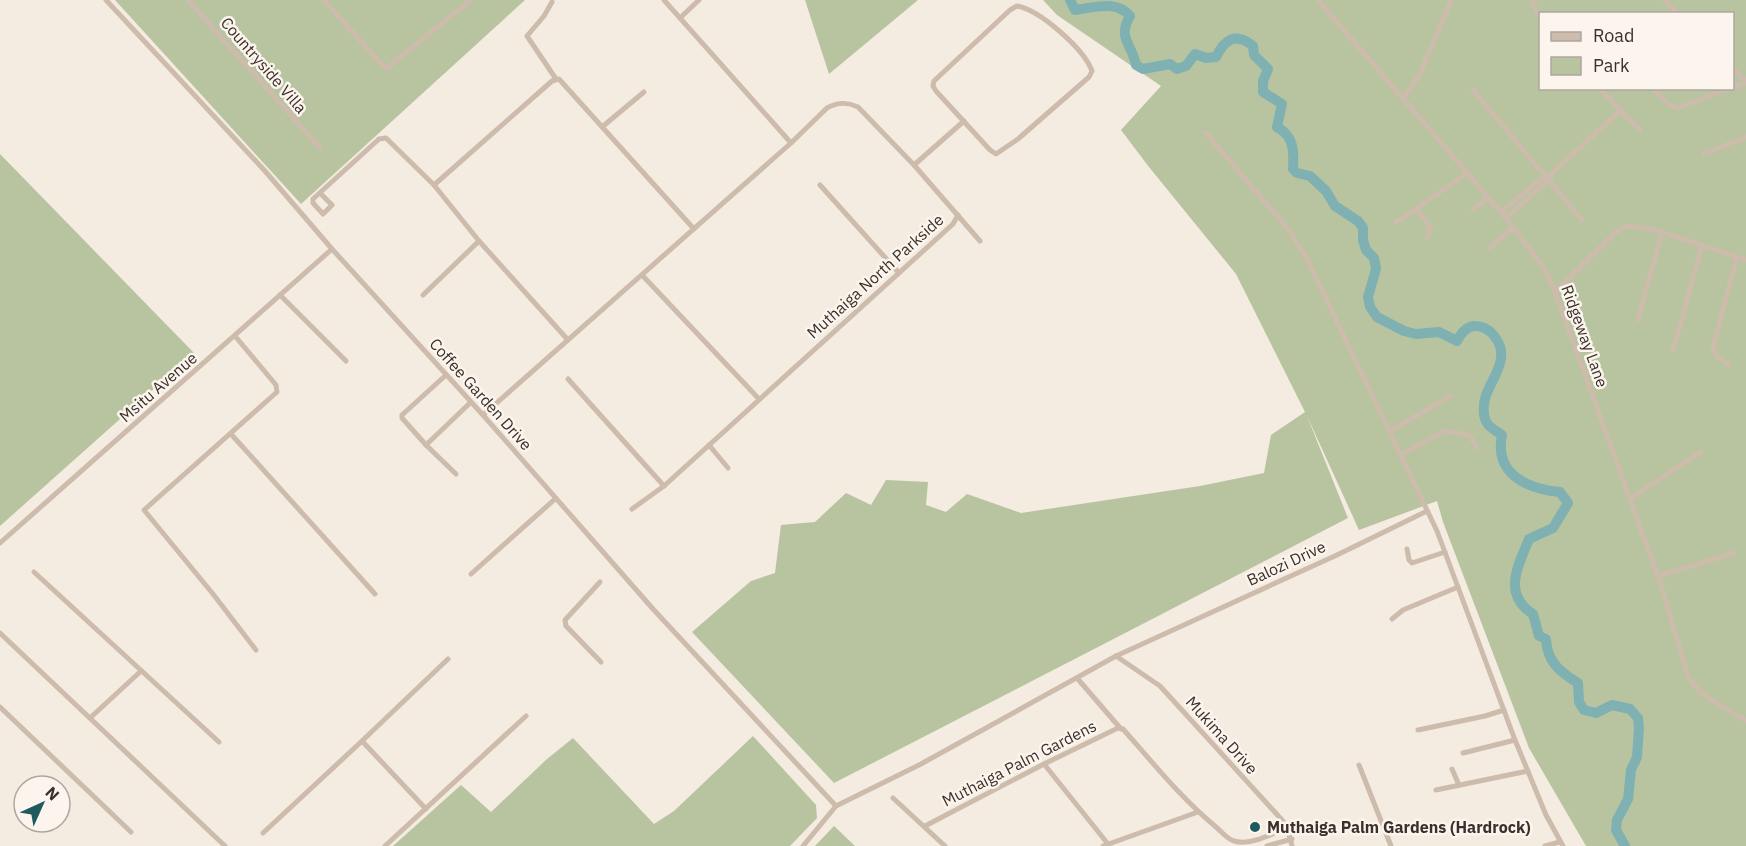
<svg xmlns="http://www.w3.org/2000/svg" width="1746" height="846" font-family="'IBM Plex Sans',sans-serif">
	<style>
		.green { fill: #b8c4a0; fill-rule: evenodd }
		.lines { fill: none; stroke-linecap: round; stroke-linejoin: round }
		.river { stroke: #7fb0b2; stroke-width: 10 }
		.street { stroke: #cdbbac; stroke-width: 5 }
		.poi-dot { fill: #1f5a5e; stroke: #fbf5ee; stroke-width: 2 }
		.labels { text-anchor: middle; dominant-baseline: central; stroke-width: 5; stroke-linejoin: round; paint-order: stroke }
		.street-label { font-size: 16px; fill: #3b302b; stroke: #fbf5ee }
		.poi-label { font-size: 16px; font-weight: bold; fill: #3b302b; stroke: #fbf5ee; text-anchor: start }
	</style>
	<rect width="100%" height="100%" fill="#f4ebe1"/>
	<g class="green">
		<path d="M 115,0 L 525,0 L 301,204 Z"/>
		<path d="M 805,0 L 918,0 L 829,74 Z"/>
		<path d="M 1043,0 L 1746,0 L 1746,846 L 1586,846 L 1529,748 L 1443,522 L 1437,501 L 1359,530 L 1307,416 L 1348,518 L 834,783 L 692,632 L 751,581 L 775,573 L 781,525 L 815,522 L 846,493 L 871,505 L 886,480 L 928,482 L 926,505 L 946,512 L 967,494 L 1021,513 L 1200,486 L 1264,473 L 1271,435 L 1305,412 L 1236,274 L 1149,167 L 1121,130 L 1161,86 L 1057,15 ZM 1540,14 L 1732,14 L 1732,88 L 1540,88 Z"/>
		<path d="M 0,154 L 194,353 L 0,526 Z"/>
		<path d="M 753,736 L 816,805 L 817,818 L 790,846 L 393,846 L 461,785 L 491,812 L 547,759 L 573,738 L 654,824 L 674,811 Z"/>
		<path d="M 834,826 L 855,846 L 815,846 Z"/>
	</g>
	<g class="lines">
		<path class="river" d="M 1070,0 L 1075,10 C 1096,7 1116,0 1130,16 C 1117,38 1132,44 1136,65 L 1143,69 L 1170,64 L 1177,69 L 1186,66 L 1195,54 L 1206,58 L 1216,57 C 1225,39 1235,32 1253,46 L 1254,55 L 1268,69 L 1263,81 L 1263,92 L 1282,104 L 1277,127 C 1294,136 1294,151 1293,169 L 1297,173 L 1310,176 L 1326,191 L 1335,206 L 1358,221 L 1363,228 L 1363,240 L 1366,250 L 1374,258 L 1376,269 L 1368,297 L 1370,307 L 1377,317 L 1404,331 L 1416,334 L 1439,332 L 1457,341 C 1461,334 1465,327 1474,326 C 1490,325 1503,343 1501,358 C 1499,378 1481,390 1484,415 C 1486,427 1494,429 1502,435 C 1494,474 1527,489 1560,492 L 1568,503 L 1553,528 L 1529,539 C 1518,566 1502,594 1533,614 L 1539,636 L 1546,639 C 1547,662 1560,672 1578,683 L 1579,702 L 1584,710 L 1596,713 L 1612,705 L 1630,709 L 1638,718 L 1639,728 L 1637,757 L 1631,770 L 1628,799 L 1617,820 L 1616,830 L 1625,846"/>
		<g class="street">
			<path d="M 106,0 L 265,171 L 332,249 L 483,415 L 653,609 L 836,806"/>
			<path d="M 188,0 L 320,148"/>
			<path d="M 324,0 L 383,66 L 387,68 L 471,0"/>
			<path d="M 664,0 L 791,143"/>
			<path d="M 1318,0 L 1506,218 L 1544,268 L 1555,292 L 1660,582 L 1688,676 C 1699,697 1727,708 1746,721"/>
			<path d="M 1532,0 L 1540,18"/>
			<path d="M 1664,0 L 1678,14"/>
			<path d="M 552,2 L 544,16 L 527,36 L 556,79"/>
			<path d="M 1017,6 C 1040,10 1084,49 1092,71 L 1089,77 L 1018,139 L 996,154 L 990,150 L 936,91 L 933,86 L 934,81 L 1010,10 Z"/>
			<path d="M 680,18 L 699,0"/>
			<path d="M 1732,68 L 1746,81"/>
			<path d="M 1599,88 L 1640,130"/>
			<path d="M 1652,88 L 1669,105 L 1678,108 L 1731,88"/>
			<path d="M 1732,88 L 1746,83"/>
			<path d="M 1473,90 L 1582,220"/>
			<path d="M 1403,99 L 1420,74 L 1451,0"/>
			<path d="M 602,127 L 644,92"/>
			<path d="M 1205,132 L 1289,230 L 1307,259 L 1437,531 L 1515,740 L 1546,815 L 1563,846"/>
			<path d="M 1704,154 L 1746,137"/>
			<path d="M 914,165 L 964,121"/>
			<path d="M 434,185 L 552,81 L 559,79 L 694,229"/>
			<path d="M 820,185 L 899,273"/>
			<path d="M 320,193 L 332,205 L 323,214 L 313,203 L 313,199 L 379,139 L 386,138 L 434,185 L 479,241 L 568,340"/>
			<path d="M 1473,210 L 1488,197"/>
			<path d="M 1501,212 L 1546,175"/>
			<path d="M 1506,218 L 1549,180 L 1552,173 L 1620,111"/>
			<path d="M 1396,222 L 1416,209"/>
			<path d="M 1427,237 L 1431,228 L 1416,209 L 1467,173"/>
			<path d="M 1489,248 L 1514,227"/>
			<path d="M 642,275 L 759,399"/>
			<path d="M 1555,292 L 1616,232 L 1627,226 L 1652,229 L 1746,260"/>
			<path d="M 280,295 L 346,361"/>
			<path d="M 423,295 L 479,241"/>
			<path d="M 1638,320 L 1662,232"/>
			<path d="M 235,336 L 276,385 L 277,392 L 144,510 L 213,594 L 256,650"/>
			<path d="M 1673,350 L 1702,246"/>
			<path d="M 1729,365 L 1717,357 L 1713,348 L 1737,257"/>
			<path d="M 446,375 L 402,415 L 402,418 L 426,445 L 471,402"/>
			<path d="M 568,379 L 664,486"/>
			<path d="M 483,415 L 791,143 L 827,108 C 838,102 847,102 858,107 L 914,165 L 980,241"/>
			<path d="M 1390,431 L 1451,396"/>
			<path d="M 231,434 L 375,594"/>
			<path d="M 426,445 L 456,474"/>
			<path d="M 709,445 L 728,468"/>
			<path d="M 1400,455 L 1445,431 L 1469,435 L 1477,448"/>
			<path d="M 1630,499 L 1701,452"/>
			<path d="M 632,509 L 664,486 L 953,224 L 958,215"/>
			<path d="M 0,543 L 332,249"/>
			<path d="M 1407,549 L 1409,560 L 1412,563 L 1445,552"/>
			<path d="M 34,572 L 219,742"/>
			<path d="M 471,574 L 555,499"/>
			<path d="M 1658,576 L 1734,553"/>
			<path d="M 600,582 L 565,620 L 566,626 L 601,662"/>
			<path d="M 1392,619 L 1403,610 L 1458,587"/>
			<path d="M 0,633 L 225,846"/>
			<path d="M 1116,656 L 1160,686 L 1282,820 L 1287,827 L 1292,846"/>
			<path d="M 1077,678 L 1121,729"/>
			<path d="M 0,707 L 131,832"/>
			<path d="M 90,718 L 141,671"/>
			<path d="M 1418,730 L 1485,716 L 1504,710"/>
			<path d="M 1463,753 L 1515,740"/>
			<path d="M 1044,764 L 1108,844"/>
			<path d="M 1359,765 L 1391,846"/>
			<path d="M 1452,769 L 1459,785"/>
			<path d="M 1436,790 L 1528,771"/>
			<path d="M 893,798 L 945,846"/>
			<path d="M 426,809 L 362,741 L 448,659"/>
			<path d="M 925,826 L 1044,764 L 1118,728 L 1123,729 C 1153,763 1181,798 1216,827 C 1221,831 1227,839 1234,841 C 1251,846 1272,834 1287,827"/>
			<path d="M 263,833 L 362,741"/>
			<path d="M 385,846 L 526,716"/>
			<path d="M 803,846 L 836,806 L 921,764 L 1116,656 L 1337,555 L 1427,511"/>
			<path d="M 1103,846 L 1198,812"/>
			<path d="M 1267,846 L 1292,839"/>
			<path d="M 1545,846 L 1560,842"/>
		</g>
	</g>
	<circle class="poi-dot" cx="1255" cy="827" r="6"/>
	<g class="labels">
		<g class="street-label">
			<text transform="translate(264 65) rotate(49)">Countryside Villa</text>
			<text transform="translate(875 276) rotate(-42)">Muthaiga North Parkside</text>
			<text transform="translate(1585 336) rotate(70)">Ridgeway Lane</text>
			<text transform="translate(158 387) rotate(-41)">Msitu Avenue</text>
			<text transform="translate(481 394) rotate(48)">Coffee Garden Drive</text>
			<text transform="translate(1286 563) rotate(-25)">Balozi Drive</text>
			<text transform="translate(1222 735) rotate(48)">Mukima Drive</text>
			<text transform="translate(1019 763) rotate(-27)">Muthaiga Palm Gardens</text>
		</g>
		<g class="poi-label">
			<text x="1267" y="827">Muthaiga Palm Gardens (Hardrock)</text>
		</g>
	</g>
	<rect x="1539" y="12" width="195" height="78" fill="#fbf5ee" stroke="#aea6a0" stroke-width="1.5"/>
	<rect x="1551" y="32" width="30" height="9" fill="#cdbbac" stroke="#aea6a0" stroke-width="1.5"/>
	<text x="1593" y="42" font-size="18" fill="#3b302b">Road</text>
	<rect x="1551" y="57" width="30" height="18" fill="#b8c4a0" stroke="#aea6a0" stroke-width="1.5"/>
	<text x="1593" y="72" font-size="18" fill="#3b302b">Park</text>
	<g transform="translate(42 804) rotate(45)"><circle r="28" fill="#fbf5ee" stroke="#aea6a0" stroke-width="1.5"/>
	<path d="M0-4.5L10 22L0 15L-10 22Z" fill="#1f5a5e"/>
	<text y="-9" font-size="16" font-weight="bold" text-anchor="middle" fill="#3b302b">N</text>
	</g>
</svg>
